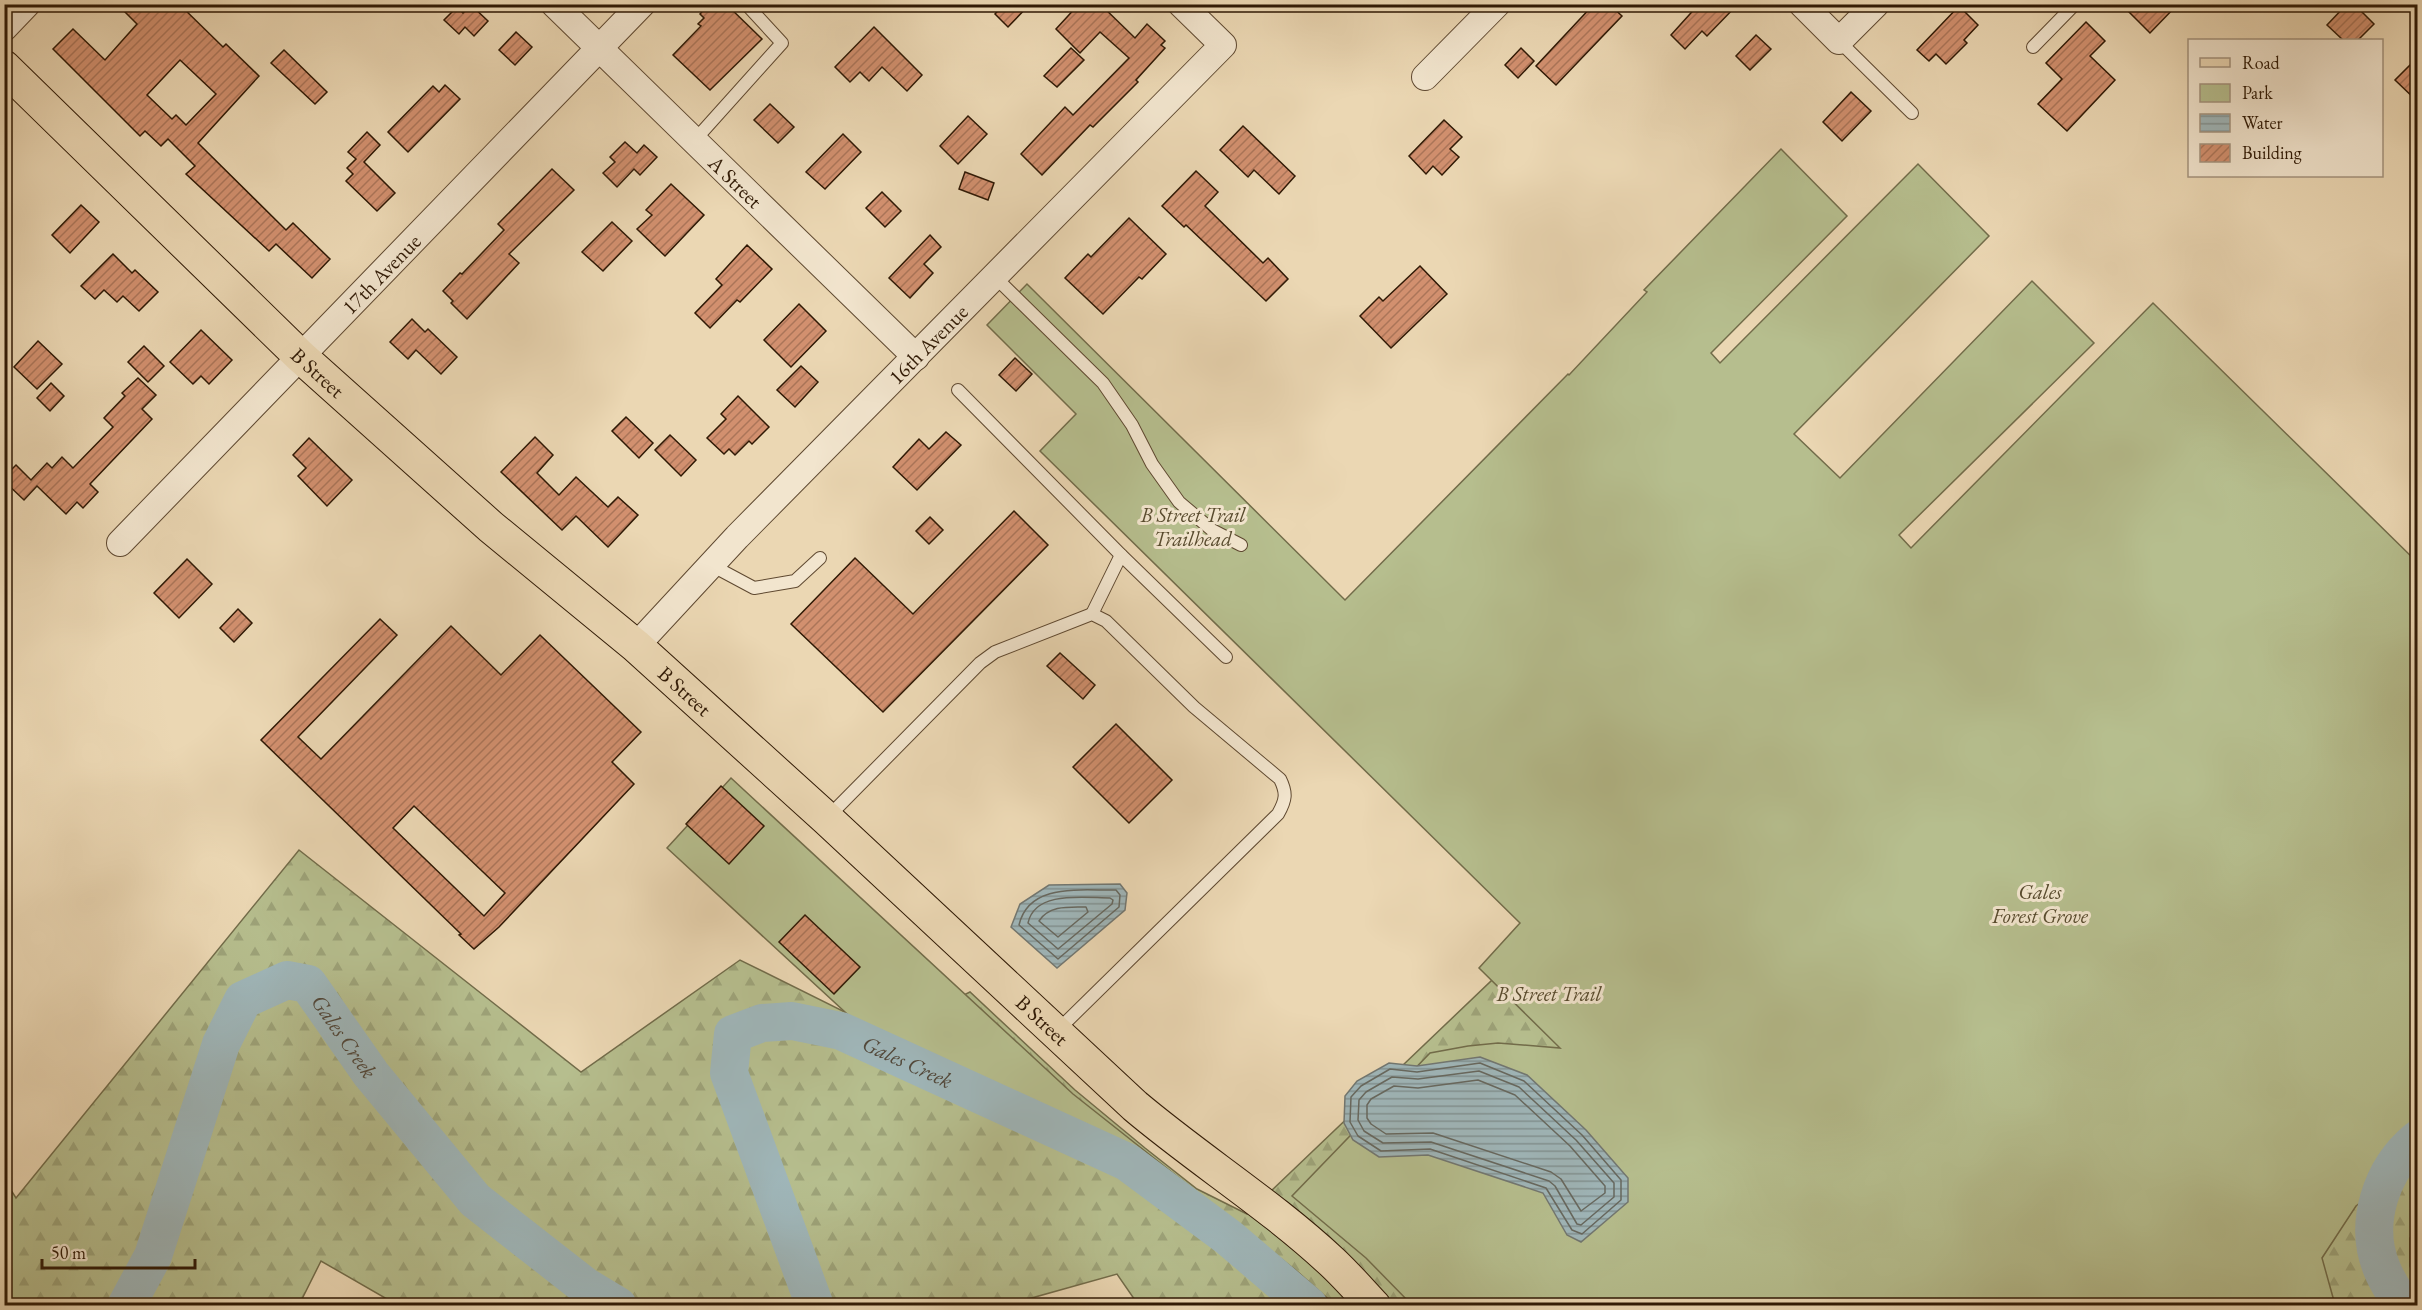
<svg xmlns="http://www.w3.org/2000/svg" width="2422" height="1310" font-family="'EB Garamond',serif">
	<style>
		.forest { fill: url(#forest-firs); stroke: #726c4a; stroke-width: 1.5 }
		.park { fill: #b6be8e; stroke: #726c4a; stroke-width: 1.5 }
		.water { fill: url(#water-rules); stroke: #727771; stroke-width: 1.5 }
		.lines { fill: none; stroke-linecap: round; stroke-linejoin: round }
		.shore { stroke: #67685f; stroke-width: 1.5 }
		.river { stroke: #9fb6b9; stroke-width: 38 }
		.building { fill: url(#building-hatch); stroke: #2f1905; stroke-width: 1.5; fill-rule: evenodd }
		.service-casing { stroke: #5e4830; stroke-width: 14 }
		.minor-casing { stroke: #5e4830; stroke-width: 28 }
		.primary-casing { stroke: #2f1905; stroke-width: 35 }
		.service { stroke: #f2e5ce; stroke-width: 12 }
		.minor { stroke: #f2e5ce; stroke-width: 26 }
		.primary { stroke: #ebd7b3; stroke-width: 33 }
		.labels { text-anchor: middle; dominant-baseline: central; stroke-width: 6; stroke-linejoin: round; paint-order: stroke }
		.street-label { font-size: 21px; fill: #2f1905; stroke: #f2e5ce }
		.park-label { font-size: 21px; font-style: italic; fill: #584b2e; stroke: #f2e5ce }
		.water-label { font-size: 22px; font-style: italic; fill: #51483b; stroke: #f2e5ce }
	</style>
	<defs>
		<pattern id="forest-firs" width="22" height="20" patternUnits="userSpaceOnUse" patternTransform="scale(1.5)"><rect width="22" height="20" fill="#b6be8e"/><path d="M5 1l3.5 6h-7zM16 11l3.5 6h-7z" fill="#9da379"/></pattern>
		<pattern id="water-rules" width="6" height="5" patternUnits="userSpaceOnUse" patternTransform="scale(1.5)"><rect width="6" height="5" fill="#9fb6b9"/><path d="M0 2.5h6" fill="none" stroke="#829394"/></pattern>
		<pattern id="building-hatch" width="6" height="6" patternUnits="userSpaceOnUse" patternTransform="scale(1.5)"><rect width="6" height="6" fill="#d2906f"/><path d="M-1 1l2-2M0 6l6-6M5 7l2-2" fill="none" stroke="#ab7559"/></pattern>
	</defs>
	<rect width="100%" height="100%" fill="#ebd7b3"/>
	<filter id="stains"><feTurbulence type="fractalNoise" baseFrequency=".00333" numOctaves="4"/><feColorMatrix values="0 0 0 0 .2 0 0 0 0 .09 0 0 0 0 .02 0 0 0 .5 -.17"/></filter>
	<radialGradient id="worn" r=".72"><stop offset=".6" stop-color="#630" stop-opacity="0"/><stop offset="1" stop-color="#630" stop-opacity=".3"/></radialGradient>
	<g class="forest">
		<path d="M 299,850 L 581,1072 L 740,960 L 887,1033 L 970,992 L 1075,1090 L 1145,1148 L 1197,1189 L 1247,1214 L 1535,939 L 1878,1305 L 1139,1306 L 1117,1274 L 1003,1306 L 399,1306 L 321,1261 L 299,1305 L 5,1305 L 4,1179 L 16,1198 Z"/>
		<path d="M 2417,1043 L 2418,1230 L 2410,1238 L 2410,1266 L 2417,1282 L 2417,1305 L 2268,1306 Z"/>
	</g>
	<g class="park">
		<path d="M 1781,149 L 1847,216 L 1711,353 L 1720,363 L 1918,164 L 1989,236 L 1794,434 L 1840,478 L 2032,281 L 2094,343 L 1899,535 L 1911,548 L 2153,303 L 2417,562 L 2417,1160 L 2356,1206 L 2322,1258 L 2334,1301 L 2338,1305 L 1412,1305 L 1366,1258 L 1292,1196 L 1430,1053 L 1468,1046 L 1498,1043 L 1560,1048 L 1479,968 L 1520,923 L 1040,451 L 1076,414 L 987,325 L 1027,284 L 1345,600 L 1568,374 L 1569,375 L 1647,292 L 1644,290 Z"/>
		<path d="M 731,778 L 1073,1094 L 1298,1272 L 1335,1305 L 1286,1305 L 1236,1259 L 1172,1212 L 1102,1166 L 1039,1132 L 922,1083 L 667,848 Z"/>
	</g>
	<g class="water">
		<path d="M 1120,884 L 1127,893 L 1125,910 L 1057,968 L 1011,927 L 1020,904 L 1049,885 Z"/>
		<path d="M 1480,1057 L 1527,1075 L 1586,1130 L 1628,1178 L 1628,1202 L 1581,1242 L 1567,1235 L 1543,1193 L 1428,1155 L 1379,1157 L 1353,1140 L 1344,1123 L 1345,1096 L 1357,1081 L 1389,1063 L 1417,1066 Z"/>
	</g>
	<g class="lines">
		<g class="shore">
			<path d="M 1116,890 L 1120,895 L 1119,907 L 1058,959 L 1019,925 C 1029,882 1082,891 1116,890 Z"/>
			<path d="M 1110,898 L 1113,900 L 1112,904 L 1058,949 L 1028,923 C 1035,890 1085,898 1110,898 Z"/>
			<path d="M 1086,907 L 1088,912 L 1058,937 L 1039,921 C 1049,905 1069,907 1086,907 Z"/>
			<path d="M 1480,1063 L 1524,1081 L 1582,1135 L 1621,1180 L 1621,1200 L 1582,1234 L 1572,1230 L 1546,1188 L 1430,1149 L 1381,1151 L 1358,1136 L 1350,1122 L 1351,1097 L 1361,1086 L 1390,1069 L 1417,1072 Z"/>
			<path d="M 1479,1071 L 1519,1087 L 1576,1140 L 1614,1183 L 1614,1197 L 1581,1225 L 1577,1224 L 1555,1186 L 1549,1181 L 1431,1142 L 1383,1143 L 1364,1131 L 1358,1120 L 1359,1100 L 1366,1092 L 1392,1077 L 1418,1079 Z"/>
			<path d="M 1478,1080 L 1515,1095 L 1570,1146 L 1605,1186 L 1605,1193 L 1581,1211 L 1561,1179 L 1551,1172 L 1433,1133 L 1386,1134 L 1371,1124 L 1367,1118 L 1367,1105 L 1371,1099 L 1394,1086 L 1418,1088 Z"/>
		</g>
		<g class="river">
			<path id="s1" d="M 126,1306 L 153,1256 L 221,1044 L 243,1000 L 287,980 L 308,984 L 371,1074 L 475,1200 L 585,1286 L 618,1306"/>
			<path id="s2" d="M 815,1306 L 729,1073 L 733,1034 L 762,1023 L 792,1021 L 841,1031 L 1127,1162 L 1228,1237 L 1309,1306"/>
			<path d="M 2402,1306 C 2396,1294 2387,1282 2382,1269 C 2363,1224 2381,1169 2418,1139"/>
		</g>
	</g>
	<g class="building">
		<path d="M 117,4 L 179,4 L 223,47 L 226,44 L 259,76 L 198,143 L 286,230 L 293,223 L 330,259 L 312,278 L 276,244 L 269,251 L 186,174 L 195,166 L 168,139 L 161,146 L 145,131 L 140,136 L 53,49 L 73,29 L 105,60 L 137,24 ZM 180,60 L 216,94 L 186,125 L 176,115 L 172,119 L 147,95 Z"/>
		<path d="M 709,4 L 726,4 L 762,39 L 710,90 L 673,55 L 701,26 L 698,24 L 704,18 L 700,14 Z"/>
		<path d="M 1004,4 L 1030,4 L 1008,27 L 995,14 Z"/>
		<path d="M 1079,4 L 1100,4 L 1135,38 L 1147,24 L 1165,41 L 1161,45 L 1165,48 L 1136,80 L 1138,82 L 1093,127 L 1090,125 L 1042,175 L 1021,154 L 1065,107 L 1073,115 L 1129,58 L 1100,32 L 1080,53 L 1056,29 Z"/>
		<path d="M 1594,4 L 1609,4 L 1622,16 L 1556,85 L 1536,66 Z"/>
		<path d="M 1699,4 L 1738,4 L 1707,36 L 1702,31 L 1685,49 L 1671,35 Z"/>
		<path d="M 2121,4 L 2178,4 L 2150,33 Z"/>
		<path d="M 2347,4 L 2354,4 L 2374,24 L 2358,40 L 2343,40 L 2327,25 Z"/>
		<path d="M 471,5 L 488,21 L 474,36 L 465,27 L 459,34 L 444,20 L 457,7 L 463,13 Z"/>
		<path d="M 1959,6 L 1978,25 L 1964,40 L 1967,43 L 1946,64 L 1936,54 L 1929,61 L 1917,50 Z"/>
		<path d="M 2086,22 L 2105,41 L 2090,56 L 2115,80 L 2067,131 L 2038,104 L 2062,79 L 2046,63 Z"/>
		<path d="M 874,27 L 922,75 L 907,91 L 882,67 L 869,81 L 860,72 L 850,82 L 835,67 Z"/>
		<path d="M 516,32 L 532,47 L 515,65 L 499,50 Z"/>
		<path d="M 1756,35 L 1771,49 L 1750,70 L 1736,56 Z"/>
		<path d="M 1071,48 L 1084,60 L 1057,87 L 1044,76 Z"/>
		<path d="M 1521,48 L 1534,61 L 1518,78 L 1505,65 Z"/>
		<path d="M 284,50 L 327,92 L 315,104 L 271,63 Z"/>
		<path d="M 2418,57 L 2418,102 L 2395,80 Z"/>
		<path d="M 445,85 L 460,99 L 408,152 L 388,132 L 433,86 L 439,92 Z"/>
		<path d="M 1851,92 L 1871,111 L 1842,141 L 1823,122 Z"/>
		<path d="M 770,104 L 794,127 L 778,143 L 754,120 Z"/>
		<path d="M 968,116 L 987,134 L 958,164 L 940,146 Z"/>
		<path d="M 1444,120 L 1462,137 L 1450,149 L 1459,157 L 1442,175 L 1433,166 L 1426,174 L 1409,156 Z"/>
		<path d="M 1243,126 L 1295,176 L 1279,194 L 1254,170 L 1248,177 L 1220,150 Z"/>
		<path d="M 367,132 L 380,145 L 364,162 L 395,193 L 377,211 L 346,181 L 353,174 L 347,168 L 356,159 L 348,152 Z"/>
		<path d="M 843,134 L 861,152 L 825,189 L 806,172 Z"/>
		<path d="M 625,142 L 637,153 L 644,145 L 657,157 L 640,175 L 634,169 L 617,187 L 603,173 L 615,162 L 610,157 Z"/>
		<path d="M 552,169 L 574,190 L 509,254 L 519,263 L 467,319 L 451,303 L 453,301 L 443,291 L 460,273 L 462,274 L 504,230 L 498,224 Z"/>
		<path d="M 1196,171 L 1218,192 L 1205,206 L 1263,263 L 1268,258 L 1288,279 L 1266,301 L 1186,225 L 1184,227 L 1162,206 Z"/>
		<path d="M 965,172 L 994,183 L 988,200 L 959,189 Z"/>
		<path d="M 671,184 L 704,215 L 665,256 L 637,229 L 652,215 L 646,210 Z"/>
		<path d="M 882,192 L 901,211 L 885,227 L 866,208 Z"/>
		<path d="M 81,205 L 99,222 L 70,253 L 52,235 Z"/>
		<path d="M 1129,218 L 1166,254 L 1142,279 L 1139,277 L 1103,314 L 1065,278 L 1088,254 L 1091,257 Z"/>
		<path d="M 612,222 L 632,241 L 603,271 L 582,252 Z"/>
		<path d="M 930,235 L 941,247 L 924,264 L 933,273 L 910,298 L 889,278 Z"/>
		<path d="M 747,245 L 772,269 L 740,302 L 737,300 L 710,328 L 695,313 L 722,285 L 716,279 Z"/>
		<path d="M 113,254 L 132,273 L 135,270 L 158,292 L 139,311 L 123,296 L 117,302 L 104,290 L 95,299 L 81,286 Z"/>
		<path d="M 1420,266 L 1447,294 L 1391,348 L 1360,316 L 1379,297 L 1383,301 Z"/>
		<path d="M 799,304 L 826,331 L 791,367 L 764,340 Z"/>
		<path d="M 412,319 L 425,332 L 428,329 L 457,357 L 441,374 L 416,350 L 408,359 L 390,342 Z"/>
		<path d="M 201,330 L 232,360 L 209,384 L 201,376 L 193,384 L 170,362 Z"/>
		<path d="M 38,341 L 62,364 L 37,389 L 14,367 Z"/>
		<path d="M 144,346 L 164,366 L 148,382 L 128,362 Z"/>
		<path d="M 1015,358 L 1032,374 L 1016,391 L 999,375 Z"/>
		<path d="M 801,366 L 818,382 L 795,407 L 777,390 Z"/>
		<path d="M 138,378 L 156,395 L 142,409 L 152,419 L 90,484 L 98,492 L 83,508 L 77,502 L 66,514 L 37,486 L 24,500 L 4,481 L 4,477 L 16,465 L 31,480 L 47,463 L 52,468 L 62,457 L 73,468 L 113,427 L 104,418 L 125,396 L 122,393 Z"/>
		<path d="M 51,383 L 64,396 L 50,411 L 37,398 Z"/>
		<path d="M 738,396 L 769,427 L 752,444 L 749,441 L 735,455 L 729,449 L 724,454 L 707,438 L 726,419 L 721,414 Z"/>
		<path d="M 626,417 L 653,443 L 639,458 L 612,431 Z"/>
		<path d="M 946,432 L 961,445 L 917,490 L 893,467 L 919,439 L 929,449 Z"/>
		<path d="M 670,435 L 696,460 L 681,476 L 655,450 Z"/>
		<path d="M 535,437 L 553,455 L 537,473 L 559,495 L 576,477 L 608,507 L 618,497 L 638,515 L 608,547 L 576,516 L 562,530 L 501,472 Z"/>
		<path d="M 309,438 L 352,480 L 327,506 L 298,476 L 306,468 L 293,455 Z"/>
		<path d="M 1014,511 L 1048,545 L 883,712 L 791,624 L 855,558 L 913,614 Z"/>
		<path d="M 930,517 L 943,530 L 929,544 L 916,531 Z"/>
		<path d="M 187,559 L 212,584 L 179,618 L 154,593 Z"/>
		<path d="M 238,609 L 252,623 L 234,642 L 220,628 Z"/>
		<path d="M 380,619 L 397,635 L 298,737 L 321,759 L 451,626 L 501,675 L 540,635 L 641,732 L 612,762 L 634,784 L 499,927 L 474,949 L 459,935 L 461,934 L 261,740 ZM 414,806 L 505,893 L 484,916 L 393,828 Z"/>
		<path d="M 1060,653 L 1095,685 L 1083,699 L 1047,666 Z"/>
		<path d="M 1116,724 L 1172,780 L 1129,823 L 1073,767 Z"/>
		<path d="M 721,786 L 764,826 L 729,864 L 686,824 Z"/>
		<path d="M 805,915 L 860,967 L 834,994 L 779,942 Z"/>
	</g>
	<g class="lines">
		<defs>
			<g id="service">
				<path d="M 1839,41 L 1912,113"/>
				<path d="M 2033,47 L 2075,4"/>
				<path d="M 694,141 L 782,43 L 746,4"/>
				<path d="M 995,277 L 1103,383 L 1132,425 L 1152,464 L 1179,502 L 1212,530 L 1241,545"/>
				<path d="M 958,390 L 1121,555 L 1226,657"/>
				<path d="M 711,565 L 754,588 L 795,581 L 820,558"/>
				<path d="M 1092,614 L 1121,555"/>
				<path d="M 828,817 L 980,663 L 995,652 L 1092,614 L 1106,621 L 1194,707 L 1280,779 C 1287,793 1286,800 1278,814 L 1056,1032"/>
			</g>
			<g id="minor">
				<path id="s3" d="M 554,4 L 916,357"/>
				<path d="M 1802,4 L 1839,41 L 1876,4"/>
				<path d="M 4,28 L 27,4"/>
				<path d="M 1425,77 L 1497,4"/>
				<path id="s4" d="M 120,543 L 642,4"/>
				<path id="s5" d="M 636,646 L 737,537 L 1223,45 L 1181,4"/>
			</g>
			<g id="primary">
				<path id="s6" d="M 4,67 L 300,356 L 491,527 L 636,646 L 827,819 L 1135,1106 C 1199,1160 1271,1205 1332,1262 C 1347,1276 1360,1291 1374,1306"/>
			</g>
		</defs>
		<use href="#service" class="service-casing"/>
		<use href="#minor" class="minor-casing"/>
		<use href="#primary" class="primary-casing"/>
		<use href="#service" class="service"/>
		<use href="#minor" class="minor"/>
		<use href="#primary" class="primary"/>
	</g>
	<g class="labels">
		<g class="street-label">
			<text stroke="none"><textPath href="#s3" startOffset="254">A Street</textPath></text>
			<text stroke="none"><textPath href="#s4" startOffset="375">17th Avenue</textPath></text>
			<text stroke="none"><textPath href="#s5" startOffset="420">16th Avenue</textPath></text>
			<text stroke="none"><textPath href="#s6" startOffset="438">B Street</textPath></text>
			<text stroke="none"><textPath href="#s6" startOffset="924">B Street</textPath></text>
			<text stroke="none"><textPath href="#s6" startOffset="1410">B Street</textPath></text>
		</g>
		<g class="park-label">
			<text x="1193" y="514">B Street Trail<tspan x="1193" dy="24">Trailhead</tspan></text>
			<text x="2040" y="891">Gales<tspan x="2040" dy="24">Forest Grove</tspan></text>
			<text x="1549" y="993">B Street Trail</text>
		</g>
		<g class="water-label">
			<text stroke="none"><textPath href="#s1" startOffset="462">Gales Creek</textPath></text>
			<text stroke="none"><textPath href="#s2" startOffset="472">Gales Creek</textPath></text>
		</g>
	</g>
	<rect width="2422" height="1310" fill="none" stroke="#ebd7b3" stroke-width="24"/>
	<rect x="6" y="6" width="2410" height="1298" fill="none" stroke="#2f1905" stroke-width="3"/>
	<rect x="12" y="12" width="2398" height="1286" fill="none" stroke="#2f1905" stroke-width="1.5"/>
	<rect x="2188" y="39" width="195" height="138" fill="#f2e5ce" stroke="#a4937e" stroke-width="1.5"/>
	<rect x="2200" y="58" width="30" height="9" fill="#ebd7b3" stroke="#a4937e" stroke-width="1.5"/>
	<text x="2242" y="69" font-size="18" fill="#2f1905">Road</text>
	<rect x="2200" y="84" width="30" height="18" fill="#b6be8e" stroke="#a4937e" stroke-width="1.5"/>
	<text x="2242" y="99" font-size="18" fill="#2f1905">Park</text>
	<rect x="2200" y="114" width="30" height="18" fill="url(#water-rules)" stroke="#a4937e" stroke-width="1.5"/>
	<text x="2242" y="129" font-size="18" fill="#2f1905">Water</text>
	<rect x="2200" y="144" width="30" height="18" fill="url(#building-hatch)" stroke="#a4937e" stroke-width="1.5"/>
	<text x="2242" y="159" font-size="18" fill="#2f1905">Building</text>
	<path d="M42 1259v9h153v-9" fill="none" stroke="#2f1905" stroke-width="3"/>
	<text x="51" y="1259" font-size="18" fill="#2f1905" stroke="#f2e5ce" stroke-width="4.5" paint-order="stroke">50 m</text>
	<rect width="100%" height="100%" filter="url(#stains)"/>
	<rect width="100%" height="100%" fill="url(#worn)"/>
</svg>
